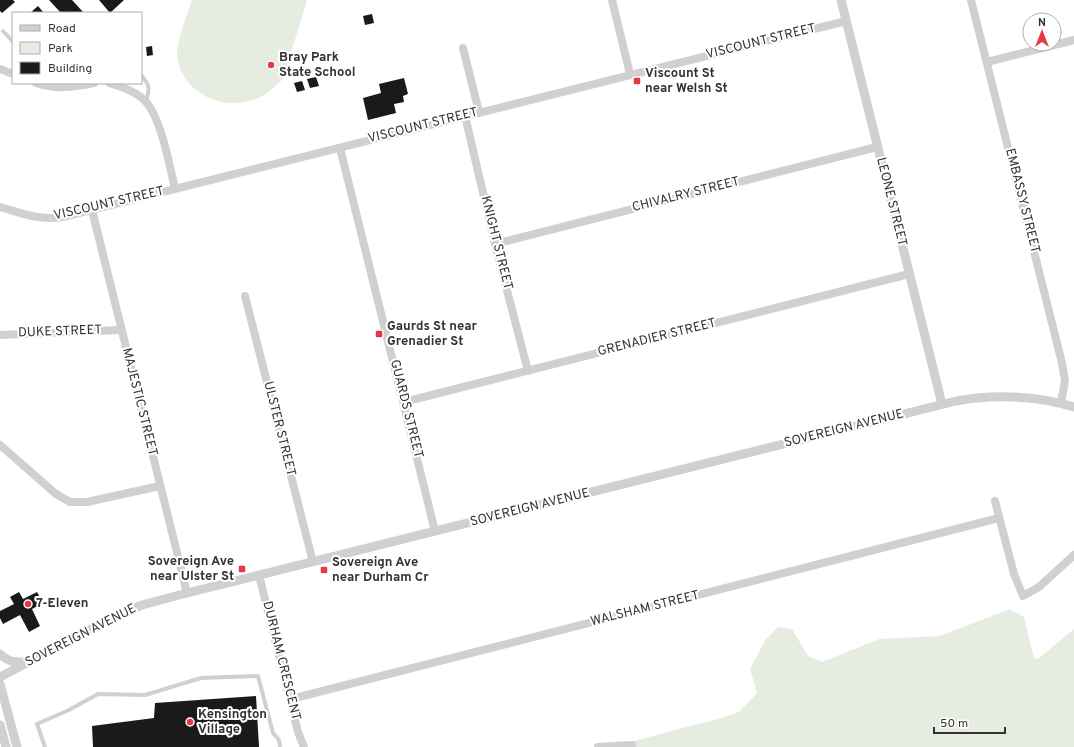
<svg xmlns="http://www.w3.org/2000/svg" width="1074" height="747" font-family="Overpass,sans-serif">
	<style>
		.green { fill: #e6ecdf }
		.building { fill: #1a1a1a }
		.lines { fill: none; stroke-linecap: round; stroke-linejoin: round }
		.service { stroke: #d0d0d0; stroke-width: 4 }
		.minor { stroke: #d0d0d0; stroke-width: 8 }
		.tertiary { stroke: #d0d0d0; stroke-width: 9 }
		.poi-dot { fill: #e63946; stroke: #fff; stroke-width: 1.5 }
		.labels { text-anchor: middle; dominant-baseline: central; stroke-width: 4; stroke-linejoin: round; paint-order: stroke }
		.street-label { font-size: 13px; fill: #333; stroke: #fff }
		.poi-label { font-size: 13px; font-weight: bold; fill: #333; stroke: #fff; text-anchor: start }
	</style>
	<rect width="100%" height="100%" fill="#fff"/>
	<g class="green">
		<path d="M 192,0 L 307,0 L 283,79 C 275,87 267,95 256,99 C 225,111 187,96 178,62 C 174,45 187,17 192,0 Z"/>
		<path d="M 1010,609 L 1024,617 L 1034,659 L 1039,658 L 1074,629 L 1074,747 L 611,747 L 721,718 L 739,712 L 757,693 L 750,669 L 766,639 L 778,627 L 792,629 L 808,656 L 822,662 L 879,639 L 940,636 Z"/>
	</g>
	<g class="building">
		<path d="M 0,0 L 13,0 L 15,2 L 2,13 L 0,11 Z"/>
		<path d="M 49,0 L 72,0 L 84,13 L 61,13 Z"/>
		<path d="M 99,0 L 124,0 L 110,13 Z"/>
		<path d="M 38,6 L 44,13 L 30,13 Z"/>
		<path d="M 372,14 L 374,23 L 365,25 L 363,16 Z"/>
		<path d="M 152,46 L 153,55 L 147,56 L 146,47 Z"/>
		<path d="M 316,77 L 319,86 L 310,88 L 307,79 Z"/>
		<path d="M 404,78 L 408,94 L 403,96 L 404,102 L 394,104 L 396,113 L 368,120 L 363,98 L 381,93 L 379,84 Z"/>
		<path d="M 302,81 L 305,90 L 297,92 L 294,83 Z"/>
		<path d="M 19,592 L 23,599 L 37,592 L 43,603 L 32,609 L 40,626 L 29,632 L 20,615 L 3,624 L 0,618 L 0,611 L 14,604 L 10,597 Z"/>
		<path d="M 256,696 L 259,747 L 93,747 L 92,726 L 154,718 L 155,703 Z"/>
	</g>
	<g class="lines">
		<g class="service">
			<path d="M 3,31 L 13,42"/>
			<path d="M 141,75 C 150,85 150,89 146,101"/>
			<path d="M 45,747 L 37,724 L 69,710 L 98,694 L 145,695 L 201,678 L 258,676 L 273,733 L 279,740 L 280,747"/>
		</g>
		<g class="minor">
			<path d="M 612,0 L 630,74"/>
			<path d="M 971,0 L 1062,363 L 1065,381 L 1061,403"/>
			<path d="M 463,48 L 479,112"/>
			<path d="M 987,62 L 1074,40"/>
			<path d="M 0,69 L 13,74"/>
			<path d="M 36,83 C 56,90 74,87 94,83"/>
			<path d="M 109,83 C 122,87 138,92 147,103 C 162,122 169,164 175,188"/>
			<path d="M 465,116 L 495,244 L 528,371"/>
			<path d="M 340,148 L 435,531"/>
			<path d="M 0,207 C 21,213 41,221 63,217 L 846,21"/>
			<path d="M 92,210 L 187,593"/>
			<path d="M 495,244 L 877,147"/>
			<path d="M 245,296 L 313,562"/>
			<path d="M 0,335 L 121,330"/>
			<path d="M 404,402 L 909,274"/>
			<path d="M 0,445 L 56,494 L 70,502 L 87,502 L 160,486"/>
			<path d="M 995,501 L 1014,574 L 1023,596 L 1039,587 L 1074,555"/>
			<path d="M 259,575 L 298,732 L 304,747"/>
			<path d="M 291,699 L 999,518"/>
			<path d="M 598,747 L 632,745"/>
		</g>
		<g class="tertiary">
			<path d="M 841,0 L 942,404"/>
			<path d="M 0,654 C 10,663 14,662 27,662"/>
			<path d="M 0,677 L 112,618 L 142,605 L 187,593 L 956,401 C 994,394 1036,396 1074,407"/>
			<path d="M 0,684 L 17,747"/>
			<path d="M 0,725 L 6,747"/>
		</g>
	</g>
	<g class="poi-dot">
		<circle cx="271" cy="65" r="4"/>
		<rect x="633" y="77" width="8" height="8" rx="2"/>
		<rect x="375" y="330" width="8" height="8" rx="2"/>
		<rect x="238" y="565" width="8" height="8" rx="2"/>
		<rect x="320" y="566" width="8" height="8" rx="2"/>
		<circle cx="28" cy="604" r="4"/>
		<circle cx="190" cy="722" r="4"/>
	</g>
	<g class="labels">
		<g class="street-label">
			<text transform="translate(761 42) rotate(-14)">VISCOUNT STREET</text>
			<text transform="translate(423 126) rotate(-14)">VISCOUNT STREET</text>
			<text transform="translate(686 195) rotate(-14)">CHIVALRY STREET</text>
			<text transform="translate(1022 201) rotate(76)">EMBASSY STREET</text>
			<text transform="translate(891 202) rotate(76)">LEONE STREET</text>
			<text transform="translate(109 204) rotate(-13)">VISCOUNT STREET</text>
			<text transform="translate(496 243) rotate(76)">KNIGHT STREET</text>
			<text transform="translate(60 332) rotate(-2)">DUKE STREET</text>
			<text transform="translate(657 338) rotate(-14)">GRENADIER STREET</text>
			<text transform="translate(139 402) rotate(76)">MAJESTIC STREET</text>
			<text transform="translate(406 409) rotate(76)">GUARDS STREET</text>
			<text transform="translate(279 429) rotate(76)">ULSTER STREET</text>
			<text transform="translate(844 429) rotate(-14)">SOVEREIGN AVENUE</text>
			<text transform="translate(530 508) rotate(-14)">SOVEREIGN AVENUE</text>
			<text transform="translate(645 609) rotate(-14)">WALSHAM STREET</text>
			<text transform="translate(81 636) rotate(-27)">SOVEREIGN AVENUE</text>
			<text transform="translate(281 661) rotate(76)">DURHAM CRESCENT</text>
		</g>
		<g class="poi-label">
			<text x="279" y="58">Bray Park<tspan x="279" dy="15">State School</tspan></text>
			<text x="645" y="74">Viscount St<tspan x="645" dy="15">near Welsh St</tspan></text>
			<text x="387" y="327">Gaurds St near<tspan x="387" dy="15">Grenadier St</tspan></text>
			<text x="234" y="562" text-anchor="end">Sovereign Ave<tspan x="234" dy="15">near Ulster St</tspan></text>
			<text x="332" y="563">Sovereign Ave<tspan x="332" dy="15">near Durham Cr</tspan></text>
			<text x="36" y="604">7-Eleven</text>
			<text x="198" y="715">Kensington<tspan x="198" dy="15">Village</tspan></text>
		</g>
	</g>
	<rect x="12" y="12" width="130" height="72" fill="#ffffff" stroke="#adadad"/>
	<rect x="20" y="25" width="20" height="6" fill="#d0d0d0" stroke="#adadad"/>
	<text x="48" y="32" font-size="12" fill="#333333">Road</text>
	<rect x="20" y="42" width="20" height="12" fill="#e6ecdf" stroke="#adadad"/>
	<text x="48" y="52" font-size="12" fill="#333333">Park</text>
	<rect x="20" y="62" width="20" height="12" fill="#1a1a1a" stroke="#adadad"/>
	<text x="48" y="72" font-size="12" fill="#333333">Building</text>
	<g transform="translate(1042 32)"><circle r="19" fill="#ffffff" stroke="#adadad"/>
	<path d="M0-3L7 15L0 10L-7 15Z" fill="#e63946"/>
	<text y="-6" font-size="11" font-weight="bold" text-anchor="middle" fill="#333333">N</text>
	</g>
	<path d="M934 727v6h71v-6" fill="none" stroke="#333333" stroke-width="2"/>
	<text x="940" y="727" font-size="12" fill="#333333" stroke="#ffffff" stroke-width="3" paint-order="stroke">50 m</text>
</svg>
